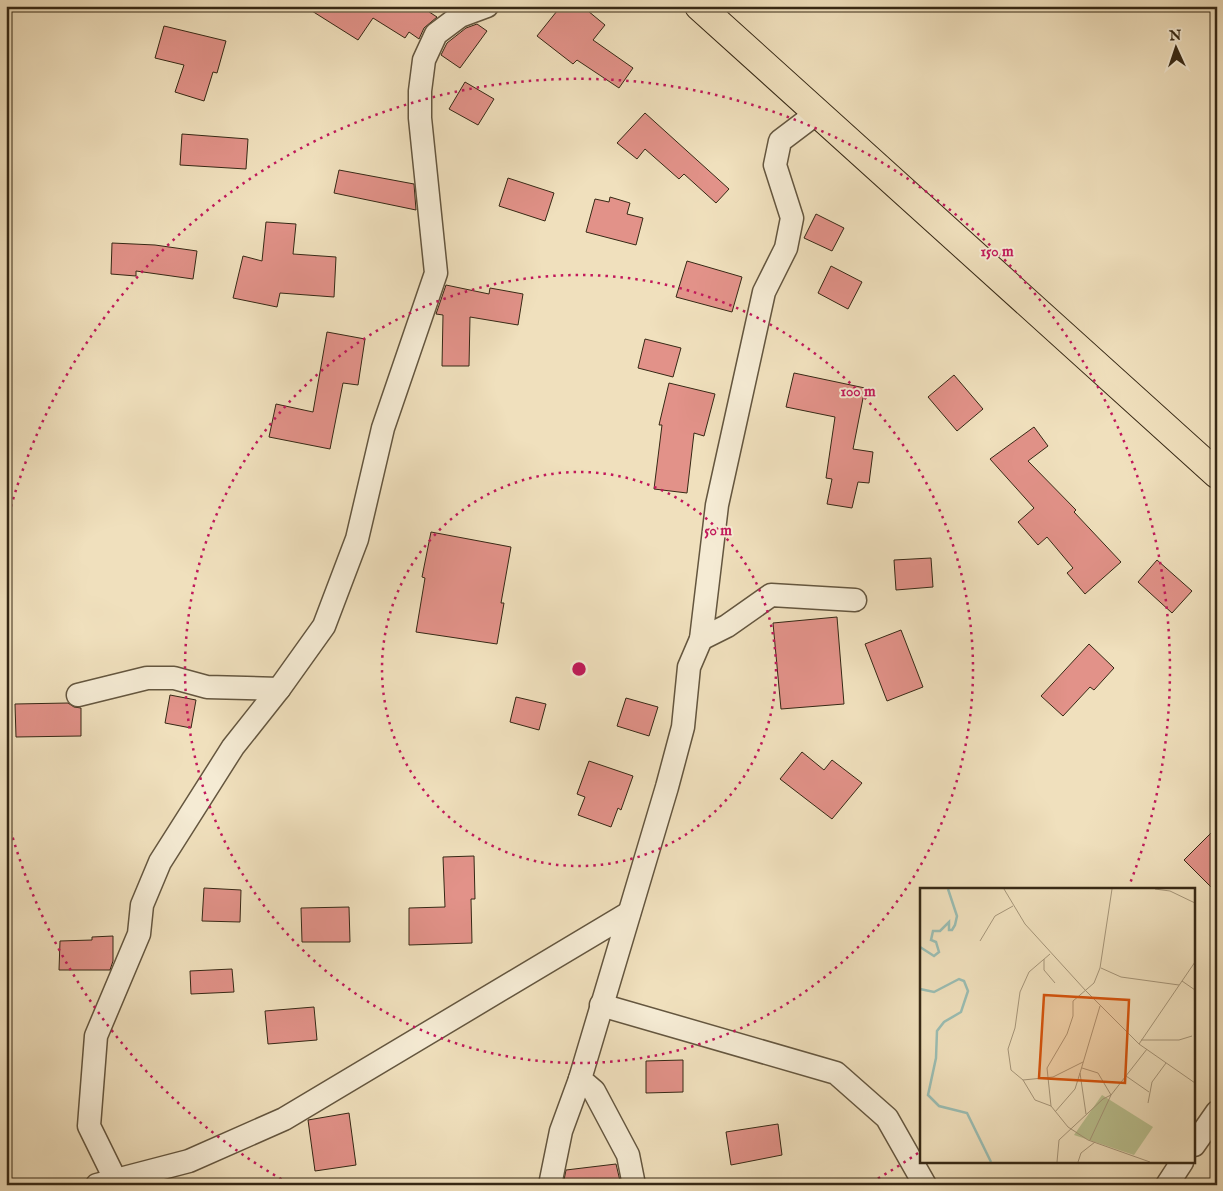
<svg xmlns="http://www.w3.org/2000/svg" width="1223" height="1191" font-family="'IM FELL English',serif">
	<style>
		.building { fill: #e29289; stroke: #362815 }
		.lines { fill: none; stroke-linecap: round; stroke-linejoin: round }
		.street-casing { stroke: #64563f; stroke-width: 25 }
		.primary-casing { stroke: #362815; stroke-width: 30 }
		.street { stroke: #f5ebd4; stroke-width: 22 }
		.primary { stroke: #f0e0bd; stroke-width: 28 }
		.ring { fill: none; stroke: #c2185b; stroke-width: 2.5; stroke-dasharray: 2.5 5 }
		.inset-river { fill: none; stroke: #9abdb3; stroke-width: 2.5 }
		.inset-road { fill: none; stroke: #a6967a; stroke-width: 1 }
		.view { fill: #d6540d; fill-opacity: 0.15; stroke: #d6540d; stroke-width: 2.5 }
		.inset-edge { fill: none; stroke: #362815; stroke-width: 2.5 }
		.centre { fill: #c2185b; stroke: #f5ebd4; stroke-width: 2.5 }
		.ring-label { font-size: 15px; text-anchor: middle; font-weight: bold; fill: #c2185b; stroke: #f5ebd4; stroke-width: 4; stroke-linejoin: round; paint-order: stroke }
	</style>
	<rect width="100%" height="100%" fill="#f0e0bd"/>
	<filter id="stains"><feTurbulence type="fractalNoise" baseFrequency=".004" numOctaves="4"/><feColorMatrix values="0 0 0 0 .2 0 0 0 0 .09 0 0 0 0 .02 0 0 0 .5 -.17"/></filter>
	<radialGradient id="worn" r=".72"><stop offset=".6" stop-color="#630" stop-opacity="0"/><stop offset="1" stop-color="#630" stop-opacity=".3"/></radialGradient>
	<g class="building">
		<path d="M 304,6 L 420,6 L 437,17 L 424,28 L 419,39 L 409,32 L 405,38 L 373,18 L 358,40 Z"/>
		<path d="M 561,6 L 582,6 L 605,25 L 593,40 L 633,68 L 619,88 L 577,60 L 573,64 L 537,36 Z"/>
		<path d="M 477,24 L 487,31 L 460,68 L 441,55 L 447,43 L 466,28 Z"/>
		<path d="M 164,26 L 226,41 L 217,73 L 213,72 L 204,101 L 175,92 L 184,65 L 155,58 Z"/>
		<path d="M 465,82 L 494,99 L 478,125 L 449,109 Z"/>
		<path d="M 645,113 L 729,189 L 716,203 L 684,174 L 679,179 L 645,149 L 637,159 L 617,143 Z"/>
		<path d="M 182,134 L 248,139 L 246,169 L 180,165 Z"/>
		<path d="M 339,170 L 414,184 L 416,210 L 334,193 Z"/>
		<path d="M 508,178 L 554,193 L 545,221 L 499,206 Z"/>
		<path d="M 610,197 L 630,203 L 627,214 L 643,218 L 636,245 L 586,232 L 595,199 L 609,202 Z"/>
		<path d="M 816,214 L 844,228 L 832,251 L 804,238 Z"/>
		<path d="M 266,222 L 296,224 L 293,254 L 336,257 L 334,297 L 280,293 L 277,307 L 233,298 L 243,256 L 262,261 Z"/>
		<path d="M 112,243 L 155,245 L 197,251 L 193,279 L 136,271 L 136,276 L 111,274 Z"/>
		<path d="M 687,261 L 742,277 L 732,312 L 676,297 Z"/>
		<path d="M 831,266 L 862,282 L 848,309 L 818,293 Z"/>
		<path d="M 446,285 L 489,294 L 490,288 L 523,294 L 518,325 L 470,317 L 469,366 L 442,366 L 443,315 L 436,314 Z"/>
		<path d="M 327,332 L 365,339 L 358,385 L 343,383 L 330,449 L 269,437 L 276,404 L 313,412 Z"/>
		<path d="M 645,339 L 681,348 L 673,377 L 638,368 Z"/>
		<path d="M 794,373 L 865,388 L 853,449 L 873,452 L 869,483 L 858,482 L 852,508 L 827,504 L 832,479 L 826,478 L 835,417 L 786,407 Z"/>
		<path d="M 954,375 L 983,409 L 957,431 L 928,397 Z"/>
		<path d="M 669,383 L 715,394 L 704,436 L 694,433 L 687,493 L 654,489 L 662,425 L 659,425 Z"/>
		<path d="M 1034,427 L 1048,446 L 1028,461 L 1076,510 L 1074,512 L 1121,562 L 1085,594 L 1067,573 L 1073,568 L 1047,537 L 1038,545 L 1018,522 L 1034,508 L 990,459 Z"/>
		<path d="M 431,532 L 511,547 L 501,603 L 504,603 L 497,644 L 416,632 L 425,578 L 422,577 Z"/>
		<path d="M 931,558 L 933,587 L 896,590 L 894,560 Z"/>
		<path d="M 1157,560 L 1192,591 L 1172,613 L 1138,582 Z"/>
		<path d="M 837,617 L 844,704 L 781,709 L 773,623 Z"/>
		<path d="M 901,630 L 923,687 L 887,701 L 865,644 Z"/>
		<path d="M 1089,644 L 1114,668 L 1094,690 L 1090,687 L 1063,716 L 1041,696 Z"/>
		<path d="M 170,695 L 196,700 L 191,728 L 165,723 Z"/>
		<path d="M 516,697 L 546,704 L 539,730 L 510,722 Z"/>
		<path d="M 626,698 L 658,707 L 649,736 L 617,726 Z"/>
		<path d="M 68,703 L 74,707 L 81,708 L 81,736 L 16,737 L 15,704 Z"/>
		<path d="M 802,752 L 824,770 L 832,760 L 862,783 L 832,819 L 780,779 Z"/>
		<path d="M 589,761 L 633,776 L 621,810 L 618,808 L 611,827 L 578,815 L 585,797 L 577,794 Z"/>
		<path d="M 1217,827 L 1217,893 L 1184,860 Z"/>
		<path d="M 474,856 L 475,899 L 471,899 L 472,943 L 409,945 L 409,908 L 445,907 L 443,857 Z"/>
		<path d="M 204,888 L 241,890 L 240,922 L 202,921 Z"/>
		<path d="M 349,907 L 350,942 L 302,942 L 301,908 Z"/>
		<path d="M 113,936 L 113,961 L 110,970 L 59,970 L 60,941 L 92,940 L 92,937 Z"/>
		<path d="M 232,969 L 234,992 L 191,994 L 190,971 Z"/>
		<path d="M 314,1007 L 317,1040 L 268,1044 L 265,1011 Z"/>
		<path d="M 683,1060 L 683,1092 L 646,1093 L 646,1061 Z"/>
		<path d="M 349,1113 L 356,1165 L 315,1171 L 308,1120 Z"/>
		<path d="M 778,1124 L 782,1155 L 731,1165 L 726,1132 Z"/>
		<path d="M 616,1164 L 621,1185 L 563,1185 L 566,1170 Z"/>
	</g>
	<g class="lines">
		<defs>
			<g id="street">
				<path d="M 701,639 L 727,626 L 771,595 L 855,600"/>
				<path d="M 78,695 L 147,678 L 174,678 L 207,687 L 279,689"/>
				<path d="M 601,1005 L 836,1073 L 887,1118 L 925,1185"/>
				<path d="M 1194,1145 L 1217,1112"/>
				<path d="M 97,1185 L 189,1161 L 284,1119 L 629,913"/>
				<path d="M 118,1185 L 89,1126 L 96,1036 L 139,934 L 142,905 L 160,862 L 233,747 L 279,689 L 324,626 L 357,539 L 383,428 L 436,273 L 420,118 L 420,91 L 424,60 L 436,34 L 460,16 L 487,6"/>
				<path d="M 550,1185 L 561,1131 L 580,1079"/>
				<path d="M 634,1185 L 628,1155 L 594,1091 L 580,1079 L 667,787 L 683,727 L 689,667 L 701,639 L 717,505 L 764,292 L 786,248 L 792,218 L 775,165 L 780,141 L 817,113"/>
				<path d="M 1167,1185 L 1182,1162"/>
			</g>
			<path id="primary" d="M 699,6 L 1217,474"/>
		</defs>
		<use href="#street" class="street-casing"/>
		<use href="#primary" class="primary-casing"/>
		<use href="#street" class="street"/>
		<use href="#primary" class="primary"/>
	</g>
	<g class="ring">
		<circle cx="579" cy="669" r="197"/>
		<circle cx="579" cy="669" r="394"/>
		<path d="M918 1153A591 591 0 0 1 870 1183M288 1183A591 591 0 0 1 7 817M7 521A591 591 0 1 1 1129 886"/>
	</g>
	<g transform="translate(920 888)">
		<rect width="275" height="275" fill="#f0e0bd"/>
		<path d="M 182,207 L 233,239 L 214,267 L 154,247 Z" fill="#bac291"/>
		<path class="inset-river" d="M 0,59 L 14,68 L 19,64 L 16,54 L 11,52 L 13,43 L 20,43 L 29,34 L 29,42 L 32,42 L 35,37 L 37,28 L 28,1M 0,101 L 14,104 L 39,91 L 44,93 L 48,103 L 41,124 L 24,134 L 17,143 L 16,170 L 8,207 L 19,218 L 47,225 L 71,274"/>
		<path class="inset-road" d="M 84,1 L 105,36 L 166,103 L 219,156 L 275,195M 235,1 L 250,3 L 275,15M 60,53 L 75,28 L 93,18M 130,66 L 109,84 L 100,104 L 95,140 L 88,161 L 91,182 L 103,192 L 115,212 L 131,218 L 148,239 L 168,252 L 230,274M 124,71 L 124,82 L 135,95M 181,80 L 201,89 L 259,97M 262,93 L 275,102M 221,152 L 259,152 L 272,148M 219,156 L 275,74M 162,180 L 178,185 L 191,207M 206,188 L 229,204M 103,192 L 133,189 L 163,174M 228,215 L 232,194 L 246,175M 131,218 L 127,180 L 147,146 L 153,128 L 153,113 L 174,95 L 180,80 L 192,1M 135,224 L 155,201 L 160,185M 166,226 L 160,185 L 180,118M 170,252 L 191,207 L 227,161M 137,274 L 139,252 L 183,211 L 191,207M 158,274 L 161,265 L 175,254"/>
		<path class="view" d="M 124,107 L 209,112 L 205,195 L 119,190 Z"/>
		<rect width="275" height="275" class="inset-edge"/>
	</g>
	<circle cx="579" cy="669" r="8" class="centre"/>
	<g class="ring-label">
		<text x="997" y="256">150 m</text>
		<text x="858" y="396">100 m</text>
		<text x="718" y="535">50 m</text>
	</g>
	<rect width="1223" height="1191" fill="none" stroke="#f0e0bd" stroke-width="25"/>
	<rect x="8" y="8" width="1208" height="1176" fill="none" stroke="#362815" stroke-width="2.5"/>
	<rect x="12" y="12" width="1198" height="1166" fill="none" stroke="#362815"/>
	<g transform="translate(1176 48) rotate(357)" stroke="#f5ebd4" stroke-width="4" paint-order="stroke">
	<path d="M0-4L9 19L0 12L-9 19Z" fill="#362815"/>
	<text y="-8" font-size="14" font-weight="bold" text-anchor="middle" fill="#362815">N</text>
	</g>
	<rect width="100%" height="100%" filter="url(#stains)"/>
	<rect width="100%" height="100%" fill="url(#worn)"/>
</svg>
